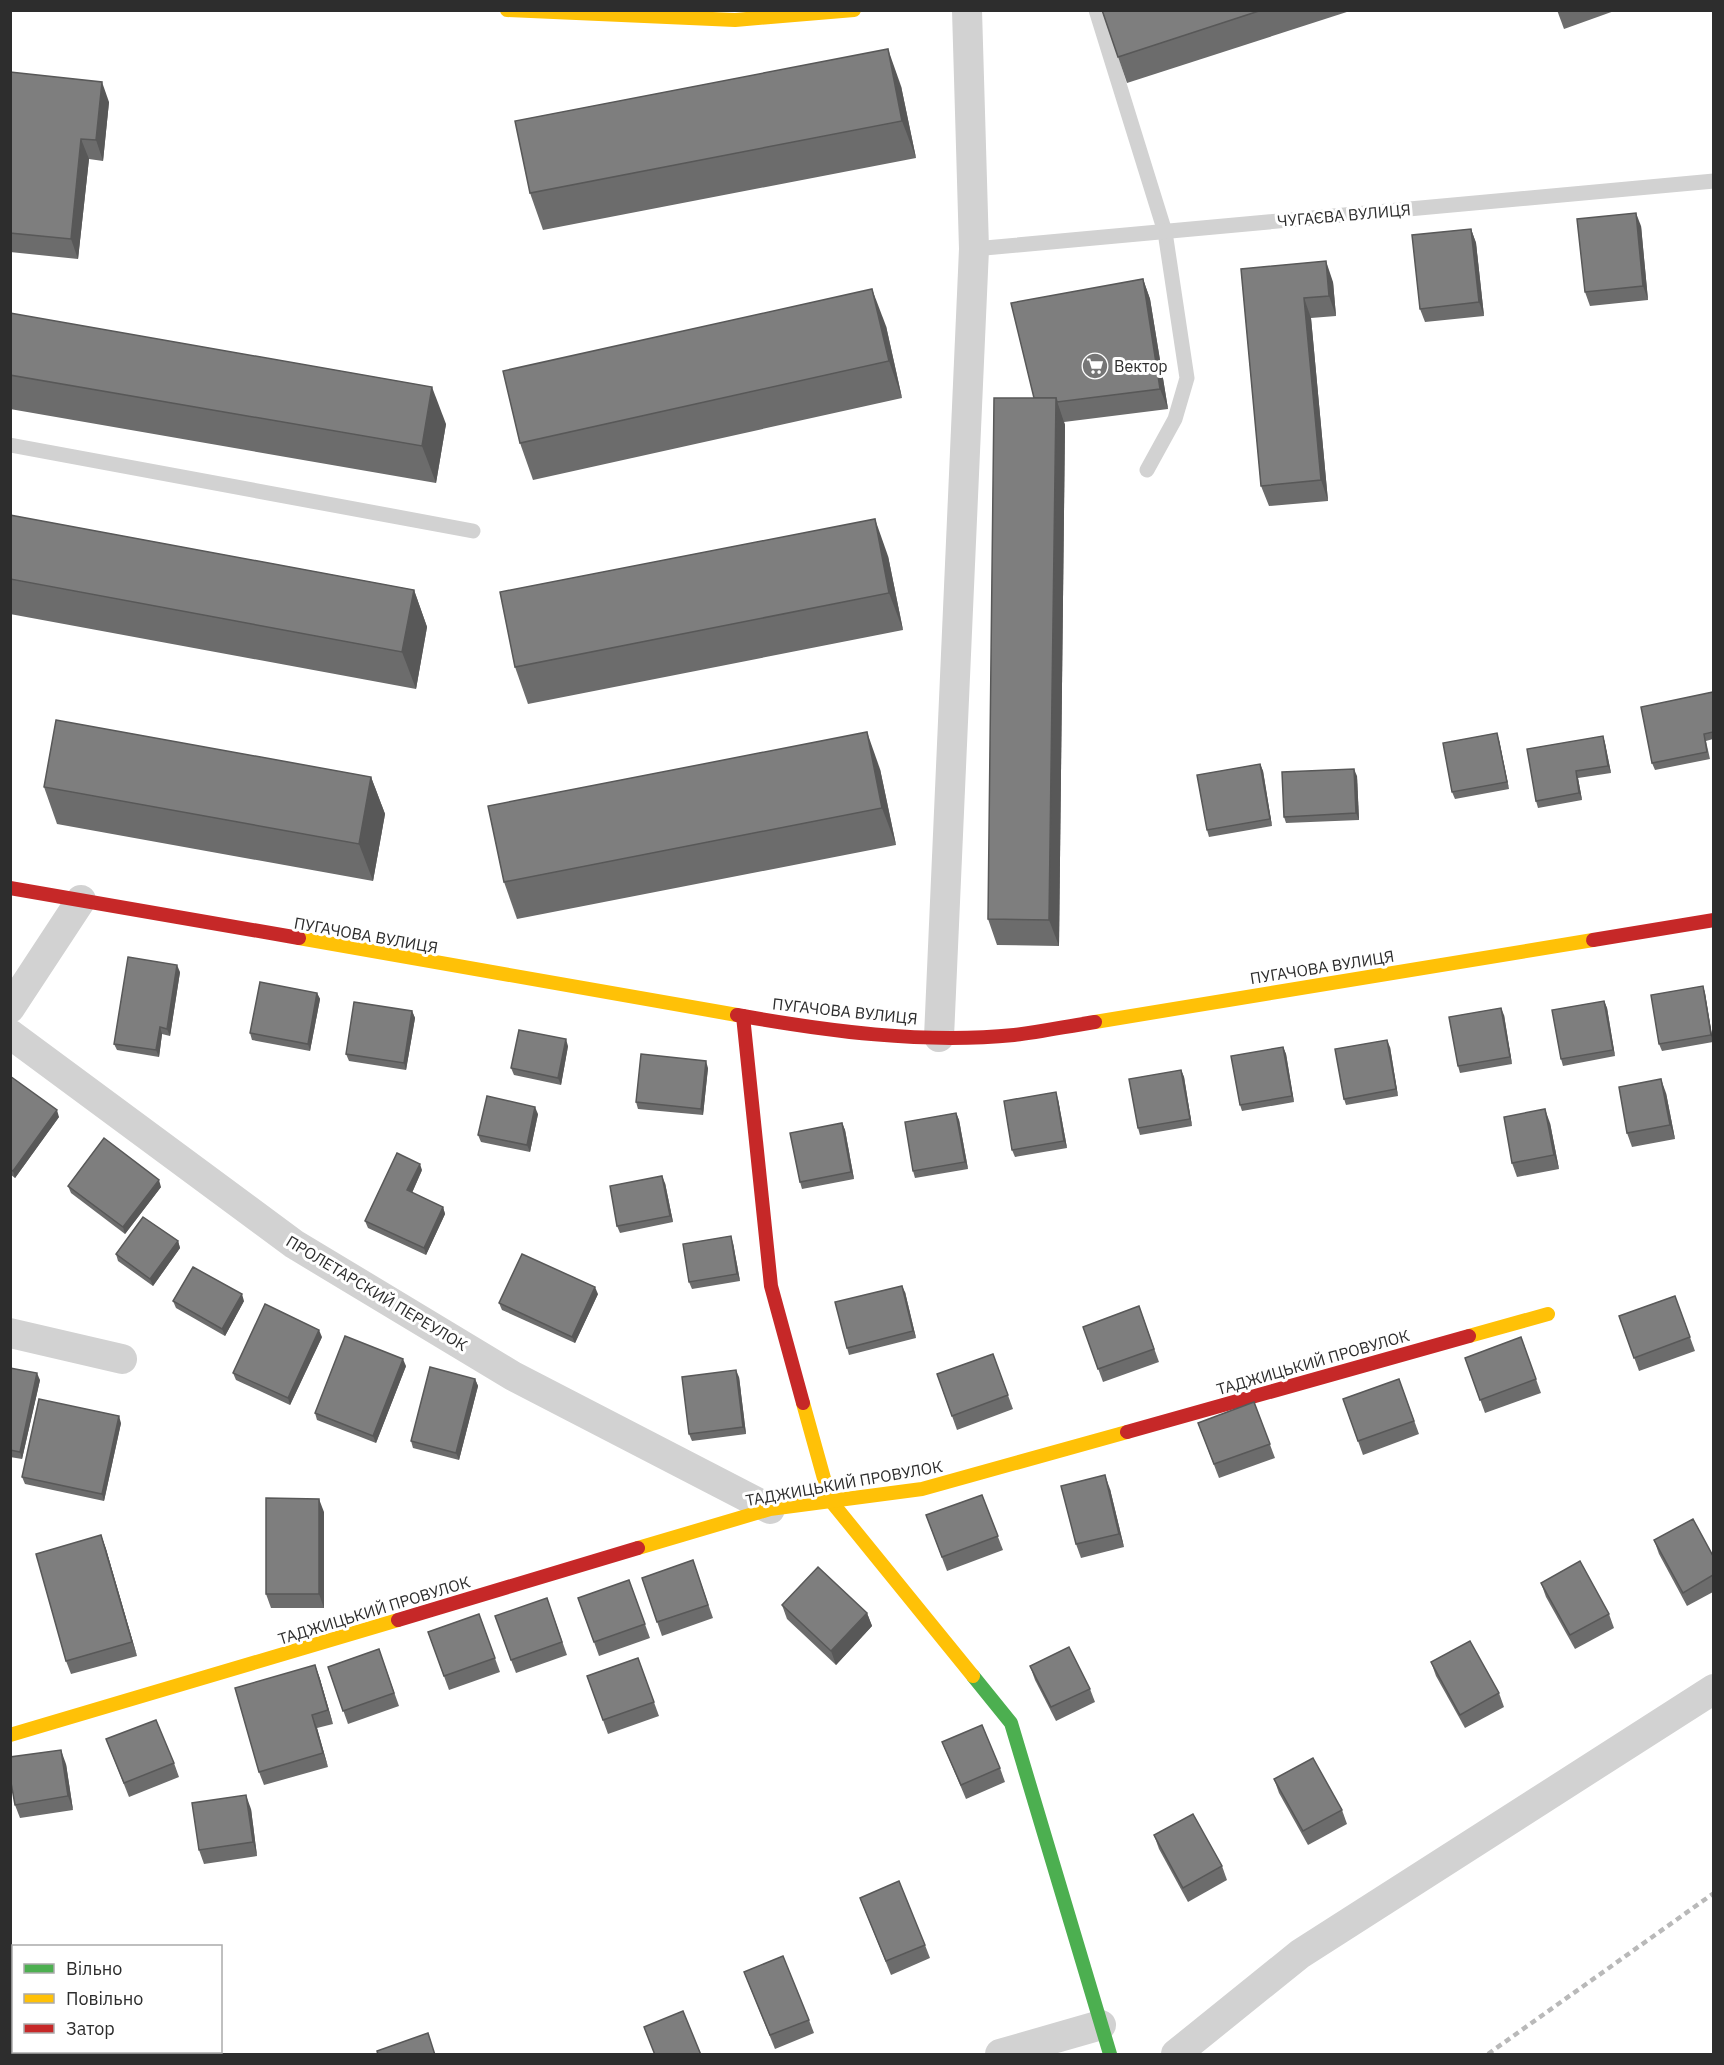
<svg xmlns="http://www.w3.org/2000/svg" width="1724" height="2065" font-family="'IBM Plex Sans',sans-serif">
	<rect width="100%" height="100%" fill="#fff"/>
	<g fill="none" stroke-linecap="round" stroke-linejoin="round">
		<g stroke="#d2d2d2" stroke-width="15">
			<polyline points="1096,10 1165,232 1187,378 1175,419 1147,470"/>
			<polyline points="974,249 1714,181"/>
			<polyline points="10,445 473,531"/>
		</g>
		<g stroke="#d2d2d2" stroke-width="30">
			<polyline points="10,1008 81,900"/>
			<polyline points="10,1034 294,1244 513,1376 770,1509"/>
			<polyline points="939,1037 974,249 967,10"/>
			<polyline points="10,1333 122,1359"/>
			<polyline points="1000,2054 1101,2025"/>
			<polyline points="1176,2054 1300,1954 1714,1689"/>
		</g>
		<polyline stroke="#4caf50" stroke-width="14" points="973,1676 1011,1723 1110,2054"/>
		<g stroke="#ffc107" stroke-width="14">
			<polyline points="507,10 735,20 854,10"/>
			<polyline points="299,938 737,1015"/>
			<polyline points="1095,1022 1593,940"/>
			<polyline points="1469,1336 1548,1314"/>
			<polyline points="803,1403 830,1500 973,1676"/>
			<polyline points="638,1548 770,1509 922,1489 1127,1432"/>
			<polyline points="10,1735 398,1620"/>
		</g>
		<g stroke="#c62828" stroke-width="14">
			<polyline points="10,888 299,938"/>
			<polyline points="1593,940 1714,920"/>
			<path d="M 737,1015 C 827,1031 922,1044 1014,1035 C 1041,1032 1068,1026 1095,1022"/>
			<polyline points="743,1016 771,1286 803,1403"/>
			<polyline points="1127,1432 1469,1336"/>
			<polyline points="398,1620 638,1548"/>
		</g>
		<polyline stroke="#b9b9b9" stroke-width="4.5" stroke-dasharray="6 4.5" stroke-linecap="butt" points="1488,2054 1714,1893"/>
	</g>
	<g fill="#6c6c6c">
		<polygon points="1102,10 1353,10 1127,83"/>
		<polygon points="1557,10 1617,10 1564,29"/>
		<polygon points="10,72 109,102 103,161 89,159 78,259 10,252"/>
		<polygon points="901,86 916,158 543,230 530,193"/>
		<polygon points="1641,226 1648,300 1590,306 1585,292"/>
		<polygon points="1471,229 1476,243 1484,316 1425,322 1420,309"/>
		<polygon points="1241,269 1333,282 1336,316 1311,318 1328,501 1269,506 1261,486"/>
		<polygon points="1143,279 1150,299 1168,409 1064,422 1065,425 1059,946 997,945 988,919 1034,398"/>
		<polygon points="10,313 446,424 436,483 10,409"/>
		<polygon points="886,326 902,398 533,480 520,443"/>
		<polygon points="10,515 414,590 427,627 416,689 10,614"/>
		<polygon points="888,556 903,630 528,704 515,667"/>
		<polygon points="1713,692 1713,739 1706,741 1710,759 1655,770 1652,763"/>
		<polygon points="1603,736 1605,743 1611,773 1578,778 1582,800 1538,808 1536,801"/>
		<polygon points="1499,740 1509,789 1455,799 1452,792"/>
		<polygon points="1260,764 1263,771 1272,826 1209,837 1207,830"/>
		<polygon points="880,769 896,845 517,919 504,882"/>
		<polygon points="1357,776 1359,820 1286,823 1284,817"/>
		<polygon points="371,777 385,814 373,881 57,824 44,787"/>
		<polygon points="180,972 170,1036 162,1034 159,1057 117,1050 114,1044"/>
		<polygon points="1703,986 1705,993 1713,1042 1662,1051 1659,1044"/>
		<polygon points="317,993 320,999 310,1051 252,1040 250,1033"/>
		<polygon points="1604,1001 1607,1008 1615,1056 1563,1066 1561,1059"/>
		<polygon points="412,1011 415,1018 406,1070 349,1061 346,1054"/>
		<polygon points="1504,1015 1512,1064 1460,1073 1458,1066"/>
		<polygon points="568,1046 561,1085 514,1075 511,1068"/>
		<polygon points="1283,1047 1286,1054 1294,1102 1242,1111 1240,1105"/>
		<polygon points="1390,1047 1398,1096 1346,1105 1344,1099"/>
		<polygon points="708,1068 703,1115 638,1109 636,1102"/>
		<polygon points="1181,1070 1184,1077 1192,1126 1140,1135 1138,1128"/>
		<polygon points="10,1076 59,1117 15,1178 10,1174"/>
		<polygon points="1666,1093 1675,1139 1632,1147 1627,1133"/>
		<polygon points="1058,1099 1067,1148 1015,1157 1012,1150"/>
		<polygon points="956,1113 959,1120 968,1169 915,1178 913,1171"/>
		<polygon points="538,1114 530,1152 481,1142 478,1135"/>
		<polygon points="842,1123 845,1130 854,1179 802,1189 800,1182"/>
		<polygon points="1550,1123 1559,1169 1517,1177 1512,1163"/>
		<polygon points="422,1170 412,1193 443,1207 445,1214 426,1255 368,1228 365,1221"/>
		<polygon points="665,1183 673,1222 620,1233 617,1226"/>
		<polygon points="68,1186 161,1187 125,1234 71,1193"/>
		<polygon points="178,1241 180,1248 153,1286 118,1261 116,1254"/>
		<polygon points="733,1243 740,1281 692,1289 689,1282"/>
		<polygon points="905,1292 916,1338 849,1355 847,1348"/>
		<polygon points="598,1294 575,1343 502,1310 499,1303"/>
		<polygon points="1675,1296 1695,1351 1639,1371 1619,1316"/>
		<polygon points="173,1301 244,1301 225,1336 176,1308"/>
		<polygon points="1139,1306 1159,1362 1103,1382 1083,1327"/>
		<polygon points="322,1337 290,1405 236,1380 233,1373"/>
		<polygon points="1521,1337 1541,1393 1485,1413 1465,1358"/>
		<polygon points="993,1354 1013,1409 957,1430 937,1374"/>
		<polygon points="406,1366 376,1443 317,1420 315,1413"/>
		<polygon points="10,1368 40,1380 22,1459 10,1457"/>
		<polygon points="739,1377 746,1434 692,1441 689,1434"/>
		<polygon points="475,1379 478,1386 459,1460 413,1448 411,1441"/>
		<polygon points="1399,1379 1419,1434 1363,1455 1343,1399"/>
		<polygon points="1254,1402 1275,1458 1219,1478 1198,1423"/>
		<polygon points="121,1423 104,1501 25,1484 22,1477"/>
		<polygon points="1110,1489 1124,1547 1081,1558 1076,1544"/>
		<polygon points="982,1495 1003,1550 947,1571 926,1515"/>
		<polygon points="324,1512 324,1608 271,1608 266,1594"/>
		<polygon points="101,1535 106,1549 137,1656 71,1674 66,1661"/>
		<polygon points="1654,1540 1713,1556 1713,1592 1687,1606 1659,1554"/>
		<polygon points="693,1560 713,1618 662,1636 642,1578"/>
		<polygon points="629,1580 650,1638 599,1656 594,1642"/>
		<polygon points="1541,1583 1609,1614 1614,1628 1575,1649 1546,1597"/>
		<polygon points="547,1598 567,1655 516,1673 511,1660"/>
		<polygon points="782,1605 867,1613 872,1626 836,1665 787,1619"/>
		<polygon points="479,1614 500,1672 449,1690 428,1632"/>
		<polygon points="379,1649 399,1706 348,1724 328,1667"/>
		<polygon points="638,1658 659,1716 608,1734 587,1676"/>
		<polygon points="1431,1662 1499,1693 1504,1707 1465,1728 1436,1676"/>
		<polygon points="315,1665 320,1679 333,1724 317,1728 328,1767 264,1785 259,1772"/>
		<polygon points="1030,1666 1090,1689 1095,1702 1056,1721 1035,1680"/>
		<polygon points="106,1739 174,1763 179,1777 129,1797"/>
		<polygon points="942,1742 1000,1768 1005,1782 966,1799"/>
		<polygon points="66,1764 73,1810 20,1818 15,1805"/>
		<polygon points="1274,1779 1342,1810 1347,1824 1308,1845 1279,1793"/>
		<polygon points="251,1809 257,1856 204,1864 199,1850"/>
		<polygon points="1154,1835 1222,1866 1227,1880 1188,1902 1159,1849"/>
		<polygon points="860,1898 925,1945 930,1958 891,1975"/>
		<polygon points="744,1972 809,2020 814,2033 775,2049"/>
	</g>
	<g fill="#585858">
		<polygon points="888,49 901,86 916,158 902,121"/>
		<polygon points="102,82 109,102 103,161 96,140"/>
		<polygon points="81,139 89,159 78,259 71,239"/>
		<polygon points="1636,213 1641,226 1648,300 1643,286"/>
		<polygon points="1471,229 1476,243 1484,316 1479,302"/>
		<polygon points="1326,261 1333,282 1336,316 1329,296"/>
		<polygon points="1143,279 1150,299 1168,409 1160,389"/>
		<polygon points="872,289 886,326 902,398 889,361"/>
		<polygon points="1304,298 1311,318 1328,501 1321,480"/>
		<polygon points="432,387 446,424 436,483 422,446"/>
		<polygon points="1056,398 1065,425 1059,946 1049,920"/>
		<polygon points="875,519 888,556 903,630 889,593"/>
		<polygon points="414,590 427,627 416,689 402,652"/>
		<polygon points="867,732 880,769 896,845 882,808"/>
		<polygon points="1497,733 1499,740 1509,789 1507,782"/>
		<polygon points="1603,736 1605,743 1611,773 1608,766"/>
		<polygon points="1260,764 1263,771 1272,826 1270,819"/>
		<polygon points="1354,769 1357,776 1359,820 1356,813"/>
		<polygon points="1576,771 1578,778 1582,800 1579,793"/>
		<polygon points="371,777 385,814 373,881 359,844"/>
		<polygon points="177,965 180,972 170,1036 167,1029"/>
		<polygon points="1703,986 1705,993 1713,1041 1711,1035"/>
		<polygon points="317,993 320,999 310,1051 308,1044"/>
		<polygon points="1604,1001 1607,1008 1615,1056 1613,1050"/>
		<polygon points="1501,1008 1504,1015 1512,1064 1510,1057"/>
		<polygon points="412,1011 415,1018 406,1070 404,1063"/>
		<polygon points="160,1027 162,1034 159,1057 156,1050"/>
		<polygon points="566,1039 568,1046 561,1085 558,1078"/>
		<polygon points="1387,1040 1390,1047 1398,1096 1396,1089"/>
		<polygon points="1283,1047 1286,1054 1294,1102 1292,1096"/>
		<polygon points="706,1061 708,1068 703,1115 701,1109"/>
		<polygon points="1181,1070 1184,1077 1192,1126 1190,1119"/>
		<polygon points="1661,1079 1666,1093 1675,1139 1670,1125"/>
		<polygon points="1056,1092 1058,1099 1067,1148 1064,1141"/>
		<polygon points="535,1107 538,1114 530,1152 527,1145"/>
		<polygon points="1545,1109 1550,1123 1559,1169 1554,1155"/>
		<polygon points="57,1110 59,1117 15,1178 13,1171"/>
		<polygon points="956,1113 959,1120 968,1169 965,1162"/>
		<polygon points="842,1123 845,1130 854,1179 851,1172"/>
		<polygon points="420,1164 422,1170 410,1197 407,1190"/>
		<polygon points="662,1176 665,1183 673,1222 670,1216"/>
		<polygon points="159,1180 161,1187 125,1234 123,1227"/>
		<polygon points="443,1207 445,1214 426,1255 424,1248"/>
		<polygon points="731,1236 733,1243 740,1281 737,1274"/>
		<polygon points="178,1241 180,1248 153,1286 150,1279"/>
		<polygon points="902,1286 905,1292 916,1338 913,1331"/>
		<polygon points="595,1287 598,1294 575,1343 572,1337"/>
		<polygon points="242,1294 244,1301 225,1336 222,1329"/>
		<polygon points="319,1330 322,1337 290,1405 288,1398"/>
		<polygon points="403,1359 406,1366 376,1443 373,1436"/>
		<polygon points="736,1370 739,1377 746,1434 743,1427"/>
		<polygon points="37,1373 40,1380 22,1459 20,1452"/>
		<polygon points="475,1379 478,1386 459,1460 456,1453"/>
		<polygon points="119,1416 121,1423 104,1501 102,1494"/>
		<polygon points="1105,1475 1110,1489 1124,1547 1119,1534"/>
		<polygon points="319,1499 324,1512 324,1608 319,1594"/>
		<polygon points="101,1535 106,1549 137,1656 132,1642"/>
		<polygon points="867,1613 872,1626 836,1665 831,1651"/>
		<polygon points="315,1665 320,1679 333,1724 328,1710"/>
		<polygon points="312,1715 317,1728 328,1767 323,1753"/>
		<polygon points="61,1750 66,1764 73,1810 68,1796"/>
		<polygon points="246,1795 251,1809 257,1856 253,1842"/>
	</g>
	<g fill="#7e7e7e" stroke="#585858" stroke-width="1.5">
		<polygon points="1102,10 1262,10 1118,57"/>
		<polygon points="888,49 902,121 530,193 515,121"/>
		<polygon points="10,72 102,82 96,140 81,139 71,239 10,233"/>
		<polygon points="1636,213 1643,286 1585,292 1577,219"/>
		<polygon points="1471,229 1479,302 1420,309 1412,235"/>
		<polygon points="1326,261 1329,296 1304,298 1321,480 1261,486 1241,269"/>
		<polygon points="1143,279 1160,389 1057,402 1056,398 1034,398 1011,303"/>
		<polygon points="872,289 889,361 520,443 503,371"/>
		<polygon points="10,313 432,387 422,446 10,375"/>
		<polygon points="994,398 1056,398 1049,920 988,919"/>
		<polygon points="10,515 414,590 402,652 10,579"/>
		<polygon points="875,519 889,593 515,667 500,592"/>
		<polygon points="1713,692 1713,732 1704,734 1707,752 1652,763 1641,707"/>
		<polygon points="56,720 371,777 359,844 44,787"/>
		<polygon points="867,732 882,808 504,882 488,806"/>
		<polygon points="1497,733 1507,782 1452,792 1443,743"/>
		<polygon points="1603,736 1608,766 1576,771 1579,793 1536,801 1527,749"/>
		<polygon points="1260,764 1270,819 1207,830 1197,775"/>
		<polygon points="1354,769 1356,813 1284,817 1282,772"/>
		<polygon points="128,957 177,965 167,1029 160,1027 156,1050 114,1044"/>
		<polygon points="260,982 317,993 308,1044 250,1033"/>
		<polygon points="1703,986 1711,1035 1659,1044 1651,995"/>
		<polygon points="1604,1001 1613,1050 1561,1059 1552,1010"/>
		<polygon points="354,1002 412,1011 404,1063 346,1054"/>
		<polygon points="1501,1008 1510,1057 1458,1066 1449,1017"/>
		<polygon points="519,1030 566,1039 558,1078 511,1068"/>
		<polygon points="1387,1040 1396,1089 1344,1099 1335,1049"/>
		<polygon points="1283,1047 1292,1096 1240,1105 1231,1056"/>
		<polygon points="641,1054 706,1061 701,1109 636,1102"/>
		<polygon points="1181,1070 1190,1119 1138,1128 1129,1079"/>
		<polygon points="10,1076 57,1110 13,1171 10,1169"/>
		<polygon points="1661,1079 1670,1125 1627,1133 1619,1087"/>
		<polygon points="1056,1092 1064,1141 1012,1150 1004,1101"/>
		<polygon points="487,1096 535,1107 527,1145 478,1135"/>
		<polygon points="1545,1109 1554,1155 1512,1163 1504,1117"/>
		<polygon points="956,1113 965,1162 913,1171 905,1122"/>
		<polygon points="842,1123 851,1172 800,1182 790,1133"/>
		<polygon points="104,1138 159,1180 123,1227 68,1186"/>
		<polygon points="397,1153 420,1164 407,1190 443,1207 424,1248 365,1221"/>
		<polygon points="662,1176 670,1216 617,1226 610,1186"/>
		<polygon points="143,1217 178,1241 150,1279 116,1254"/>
		<polygon points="731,1236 737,1274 689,1282 683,1244"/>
		<polygon points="522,1254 595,1287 572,1337 499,1303"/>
		<polygon points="193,1267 242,1294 222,1329 173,1301"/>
		<polygon points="902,1286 913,1331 847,1348 835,1302"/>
		<polygon points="1675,1296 1690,1337 1634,1358 1619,1316"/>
		<polygon points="265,1304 319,1330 288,1398 233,1373"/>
		<polygon points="1139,1306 1154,1349 1098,1369 1083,1327"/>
		<polygon points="345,1336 403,1359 373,1436 315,1413"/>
		<polygon points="1521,1337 1536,1379 1480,1400 1465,1358"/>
		<polygon points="993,1354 1008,1395 952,1416 937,1374"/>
		<polygon points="430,1367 475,1379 456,1453 411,1441"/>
		<polygon points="10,1368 37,1373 20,1452 10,1450"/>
		<polygon points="736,1370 743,1427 689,1434 682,1377"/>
		<polygon points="1399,1379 1414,1421 1358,1441 1343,1399"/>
		<polygon points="39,1399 119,1416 102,1494 22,1477"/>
		<polygon points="1254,1402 1270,1444 1214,1464 1198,1423"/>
		<polygon points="1105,1475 1119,1534 1076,1544 1061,1486"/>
		<polygon points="982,1495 998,1536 942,1557 926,1515"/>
		<polygon points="266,1498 319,1499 319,1594 266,1594"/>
		<polygon points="1693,1519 1713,1556 1713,1575 1683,1593 1654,1540"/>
		<polygon points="101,1535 132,1642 66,1661 36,1554"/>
		<polygon points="693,1560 708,1605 657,1622 642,1578"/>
		<polygon points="1580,1561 1609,1614 1570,1635 1541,1583"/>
		<polygon points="818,1567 867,1613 831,1651 782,1605"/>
		<polygon points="629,1580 645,1624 594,1642 578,1598"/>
		<polygon points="547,1598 562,1642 511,1660 495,1616"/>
		<polygon points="479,1614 495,1658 444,1676 428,1632"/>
		<polygon points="1470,1641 1499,1693 1460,1715 1431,1662"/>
		<polygon points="1069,1647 1090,1689 1051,1707 1030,1666"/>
		<polygon points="379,1649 394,1693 343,1711 328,1667"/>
		<polygon points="638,1658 654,1702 603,1720 587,1676"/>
		<polygon points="315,1665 328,1710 312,1715 323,1753 259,1772 235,1688"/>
		<polygon points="156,1720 174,1763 124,1783 106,1739"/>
		<polygon points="982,1725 1000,1768 961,1785 942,1742"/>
		<polygon points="61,1750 68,1796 15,1805 10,1777 10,1757"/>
		<polygon points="1313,1758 1342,1810 1303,1831 1274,1779"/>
		<polygon points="246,1795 253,1842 199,1850 192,1803"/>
		<polygon points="1193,1814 1222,1866 1183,1888 1154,1835"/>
		<polygon points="899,1881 925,1945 886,1961 860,1898"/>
		<polygon points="783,1956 809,2020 770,2035 744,1972"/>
		<polygon points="683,2011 701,2055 655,2055 644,2027"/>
		<polygon points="428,2033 435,2055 378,2055 377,2051"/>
	</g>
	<defs>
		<g id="supermarket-disc" transform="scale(1.35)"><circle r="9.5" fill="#767676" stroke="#fff"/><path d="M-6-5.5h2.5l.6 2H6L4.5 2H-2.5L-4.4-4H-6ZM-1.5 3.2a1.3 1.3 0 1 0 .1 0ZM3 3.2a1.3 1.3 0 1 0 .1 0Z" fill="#fff"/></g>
	</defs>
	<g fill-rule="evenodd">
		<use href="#supermarket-disc" x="1095" y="366"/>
	</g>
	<g text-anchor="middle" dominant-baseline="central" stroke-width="6" stroke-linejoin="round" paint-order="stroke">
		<g font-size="16" fill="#2d2d2d" stroke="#fff">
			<text transform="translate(1344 215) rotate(-5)">ЧУГАЄВА ВУЛИЦЯ</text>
			<text transform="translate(366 935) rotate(10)">ПУГАЧОВА ВУЛИЦЯ</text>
			<text transform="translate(1322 967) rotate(-9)">ПУГАЧОВА ВУЛИЦЯ</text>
			<text transform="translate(845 1011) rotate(6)">ПУГАЧОВА ВУЛИЦЯ</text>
			<text transform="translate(377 1293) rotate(31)">ПРОЛЕТАРСКИЙ ПЕРЕУЛОК</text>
			<text transform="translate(1313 1362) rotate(-16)">ТАДЖИЦЬКИЙ ПРОВУЛОК</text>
			<text transform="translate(844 1483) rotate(-10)">ТАДЖИЦЬКИЙ ПРОВУЛОК</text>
			<text transform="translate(374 1610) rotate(-17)">ТАДЖИЦЬКИЙ ПРОВУЛОК</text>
		</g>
		<g font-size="16" fill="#2d2d2d" stroke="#fff" text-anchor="start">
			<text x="1114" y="366">Вектор</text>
		</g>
	</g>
	<rect width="1724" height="2065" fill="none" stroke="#2d2d2d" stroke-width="24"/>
	<rect x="12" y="1945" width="210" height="108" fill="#ffffff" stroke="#ababab" stroke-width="1.5"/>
	<rect x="24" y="1964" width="30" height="9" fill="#4caf50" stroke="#ababab" stroke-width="1.5"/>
	<text x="66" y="1975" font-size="18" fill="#2d2d2d">Вільно</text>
	<rect x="24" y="1994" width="30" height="9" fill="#ffc107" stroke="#ababab" stroke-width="1.5"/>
	<text x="66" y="2005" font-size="18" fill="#2d2d2d">Повільно</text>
	<rect x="24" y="2024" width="30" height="9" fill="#c62828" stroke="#ababab" stroke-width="1.5"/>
	<text x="66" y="2035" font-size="18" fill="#2d2d2d">Затор</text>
</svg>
